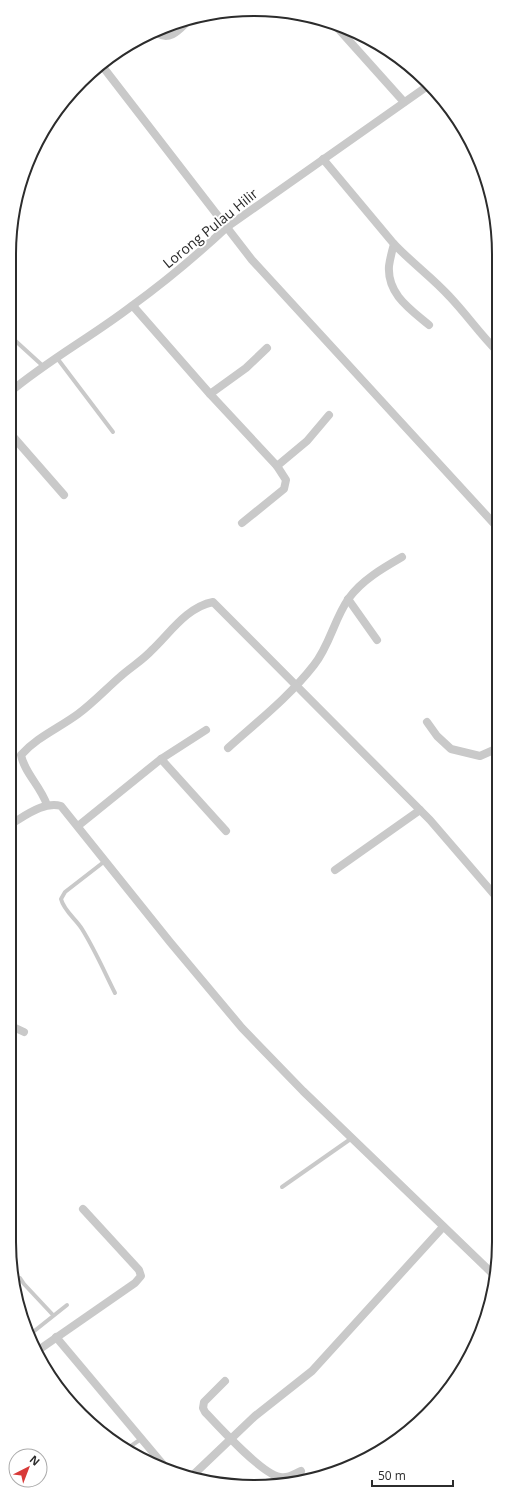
<svg xmlns="http://www.w3.org/2000/svg" width="508" height="1496" font-family="'Open Sans',sans-serif">
	<rect width="100%" height="100%" fill="#fff"/>
	<g fill="none" stroke-linecap="round" stroke-linejoin="round">
		<g stroke="#c9c9c9" stroke-width="4">
			<polyline points="9,335 43,366"/>
			<polyline points="57,358 113,432"/>
			<path d="M 105,861 L 65,892 L 61,899 C 64,911 76,919 82,929 C 95,950 104,971 115,993"/>
			<polyline points="282,1187 352,1138"/>
			<polyline points="20,1278 24,1284 53,1315"/>
			<polyline points="28,1336 67,1305"/>
			<polyline points="128,1448 141,1439"/>
		</g>
		<g stroke="#c9c9c9" stroke-width="8">
			<polyline points="335,25 404,102"/>
			<path d="M 157,33 C 169,41 178,31 186,23"/>
			<polyline points="103,67 252,260 498,528"/>
			<path d="M 323,159 L 394,244 C 392,251 390,259 389,266 C 387,294 410,309 429,325"/>
			<path d="M 394,244 C 412,263 433,278 450,297 C 467,315 480,334 497,351"/>
			<polyline points="133,306 210,394 277,466 307,441 329,415"/>
			<path d="M 9,393 C 48,360 93,336 133,305 C 166,281 197,255 227,227 L 429,85"/>
			<polyline points="210,394 246,368 267,348"/>
			<polyline points="9,432 64,495"/>
			<polyline points="242,523 284,489 286,480 277,466"/>
			<polyline points="348,599 377,640"/>
			<polyline points="427,722 437,736 451,749 480,756 498,748"/>
			<path d="M 228,748 C 257,722 290,696 314,665 C 330,645 334,619 349,598 C 362,580 383,568 402,557"/>
			<polyline points="161,759 226,831"/>
			<path d="M 47,805 C 40,785 25,774 21,755 C 37,737 59,728 78,714 C 93,703 107,688 121,676 C 131,667 143,660 152,650 C 170,633 187,607 213,602 L 430,820 L 498,899"/>
			<path d="M 9,825 C 24,817 43,801 61,806 L 170,942 L 242,1028 L 303,1091 L 495,1276"/>
			<polyline points="78,826 161,759 206,730"/>
			<polyline points="335,870 420,810"/>
			<polyline points="9,1025 24,1032"/>
			<polyline points="56,1337 166,1468"/>
			<polyline points="37,1351 135,1283 141,1276 139,1270 83,1209"/>
			<path d="M 225,1381 L 204,1402 L 203,1408 L 205,1412 C 219,1427 262,1474 280,1477 C 288,1479 294,1474 301,1471"/>
			<polyline points="192,1476 255,1416 312,1371 443,1227"/>
		</g>
	</g>
	<g text-anchor="middle" dominant-baseline="central" stroke-width="4" stroke-linejoin="round" paint-order="stroke">
		<g font-size="14" fill="#2c2c2c" stroke="#fff">
			<text transform="translate(210 228) rotate(-39)">Lorong Pulau Hilir</text>
		</g>
	</g>
	<path d="M0 0H508V1496H0ZM254 16H254A238 238 0 0 1 492 254V1242A238 238 0 0 1 254 1480H254A238 238 0 0 1 16 1242V254A238 238 0 0 1 254 16Z" fill="#fff" fill-rule="evenodd"/>
	<path fill="none" stroke="#2c2c2c" stroke-width="2" d="M254 16H254A238 238 0 0 1 492 254V1242A238 238 0 0 1 254 1480H254A238 238 0 0 1 16 1242V254A238 238 0 0 1 254 16Z"/>
	<g transform="translate(28 1468) rotate(42)"><circle r="19" fill="#ffffff" stroke="#ababab"/>
	<path d="M0-3L7 15L0 10L-7 15Z" fill="#d83a38"/>
	<text y="-6" font-size="11" font-weight="bold" text-anchor="middle" fill="#2c2c2c">N</text>
	</g>
	<path d="M372 1480v6h81v-6" fill="none" stroke="#2c2c2c" stroke-width="2"/>
	<text x="378" y="1480" font-size="12" fill="#2c2c2c" stroke="#ffffff" stroke-width="3" paint-order="stroke">50 m</text>
</svg>
